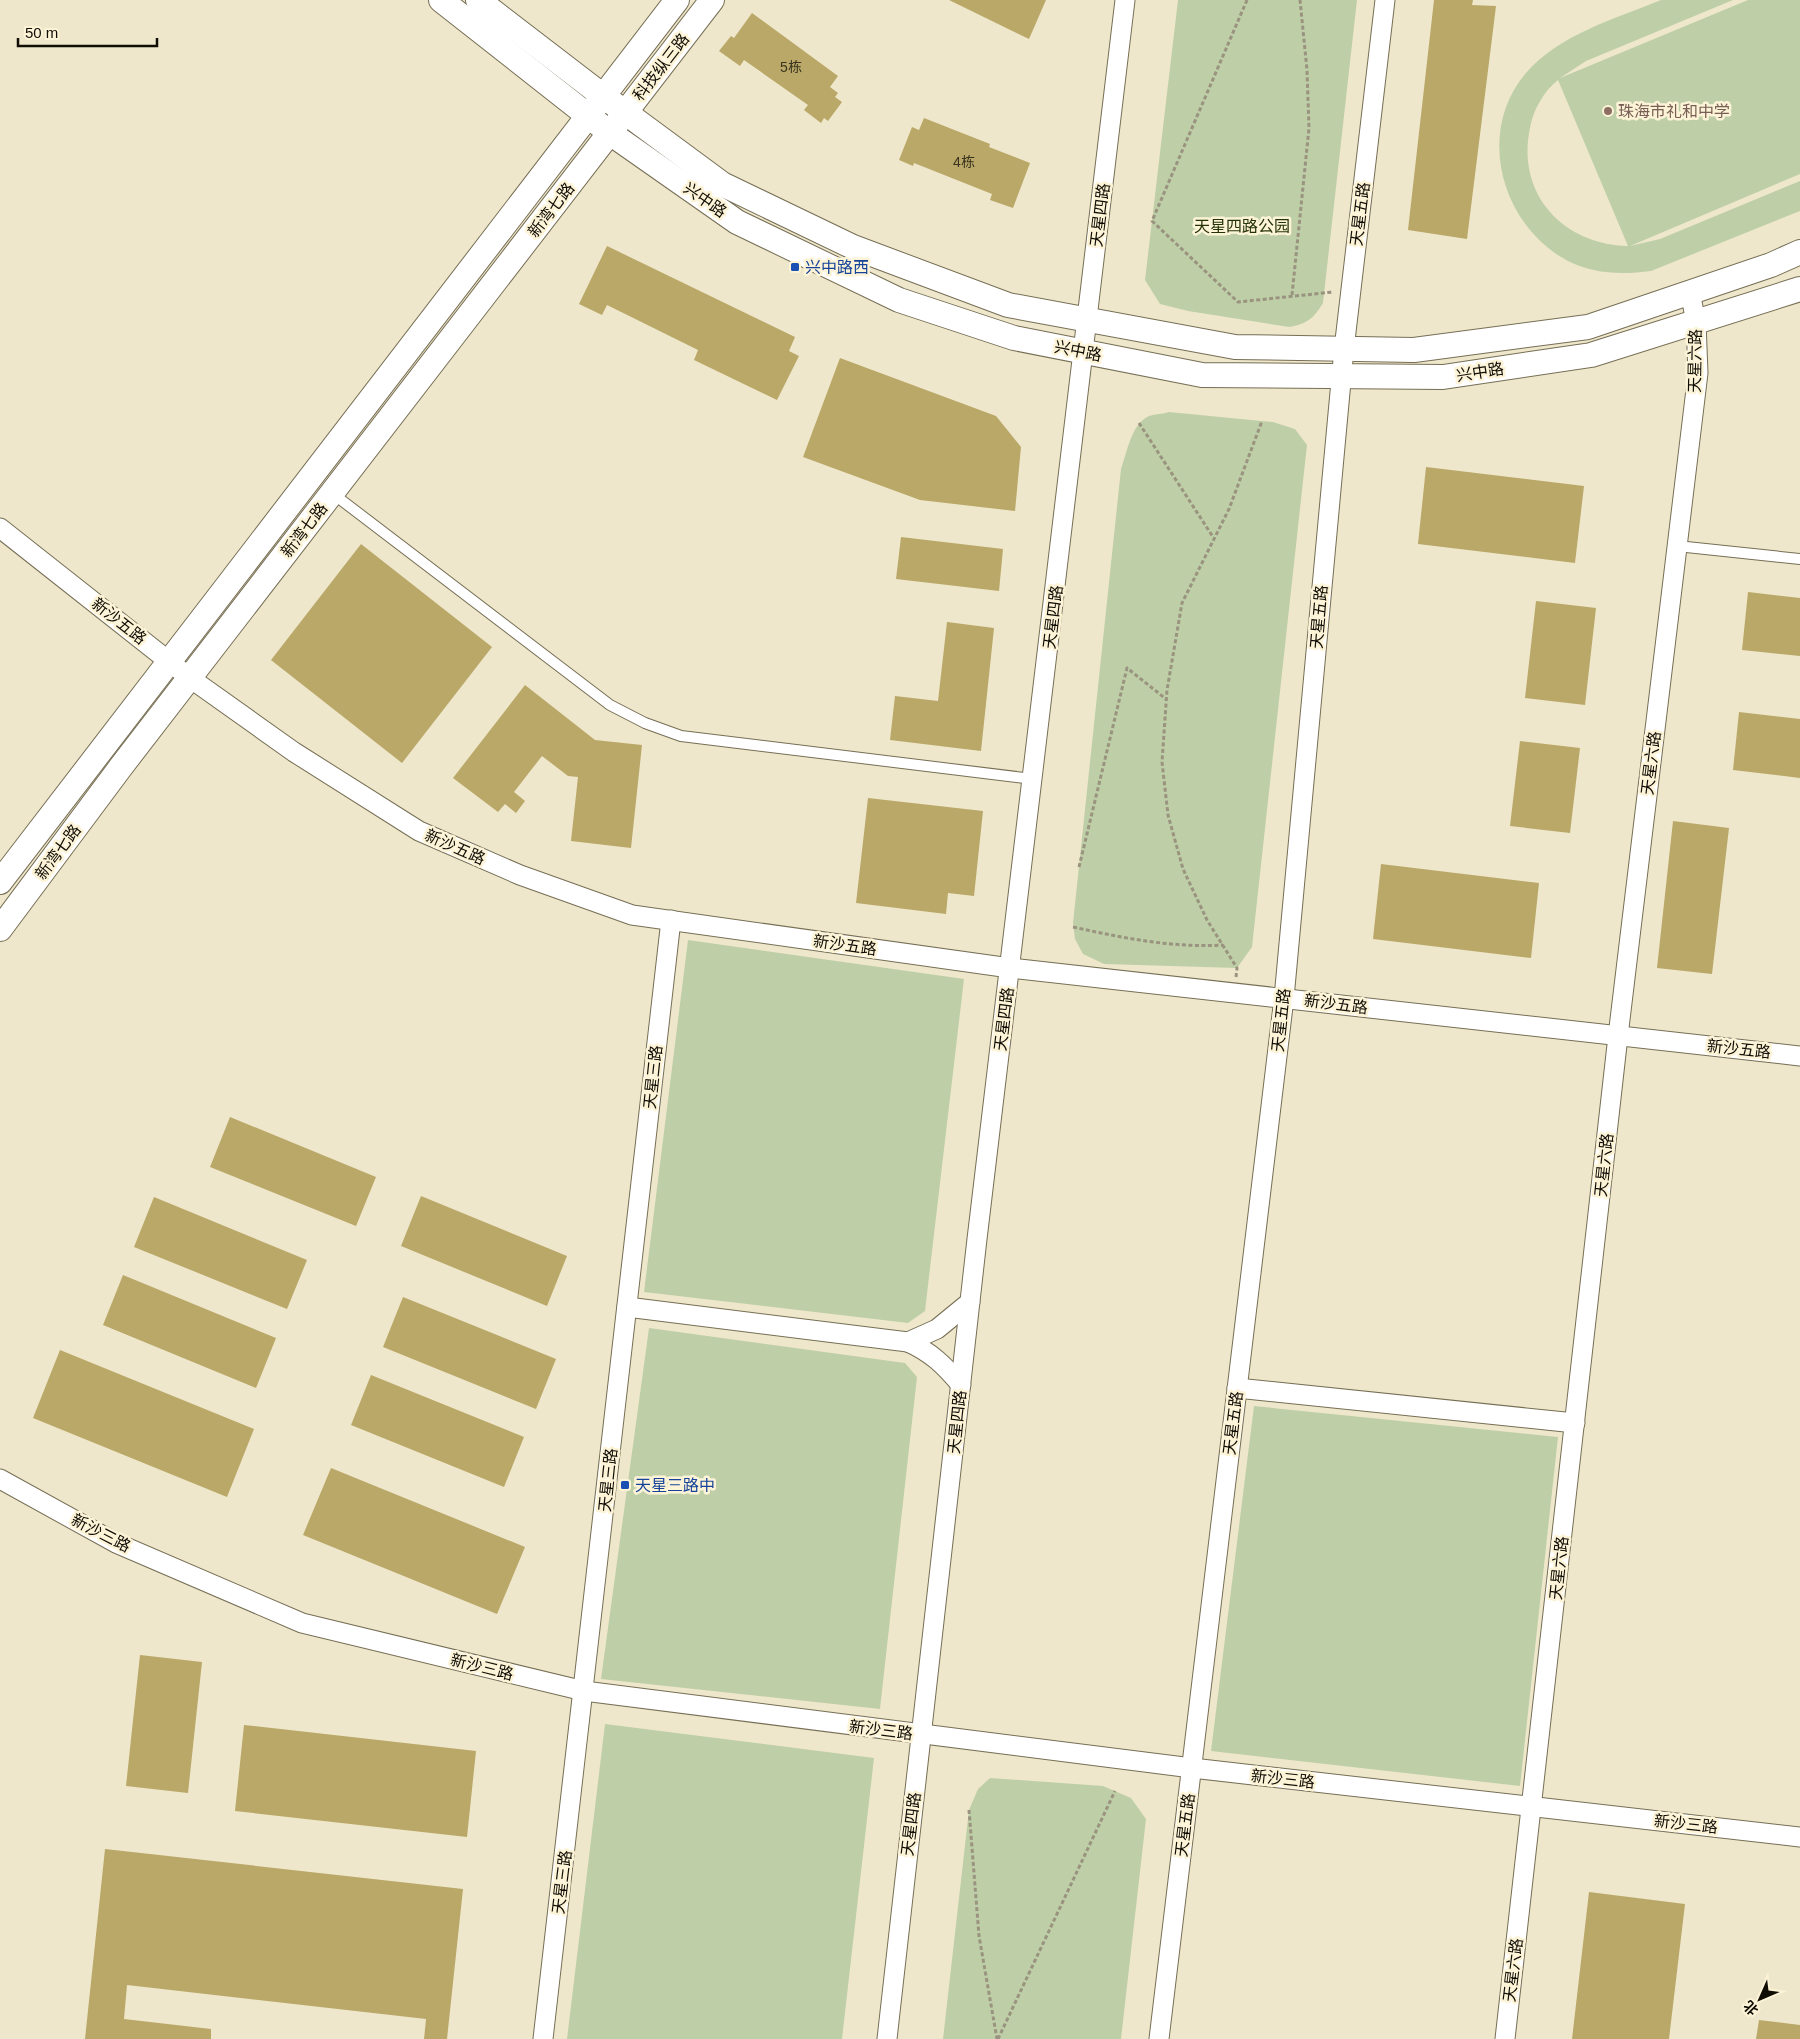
<svg xmlns="http://www.w3.org/2000/svg" width="1800" height="2039" font-family="Arial,'Noto Sans SC',sans-serif">
	<rect width="100%" height="100%" fill="#efe7cb"/>
	<g fill="#becfa7" fill-rule="evenodd">
		<path d="M 1178,0 L 1357,0 L 1323,303 C 1314,318 1307,324 1289,327 L 1188,311 L 1160,304 L 1145,280 Z"/>
		<path d="M 1661,0 L 1733,0 L 1586,61 L 1560,78 L 1748,0 L 1800,0 L 1800,174 L 1630,246 L 1660,239 L 1800,181 L 1800,211 L 1651,271 C 1621,275 1592,274 1566,260 C 1501,224 1476,133 1525,74 C 1559,34 1615,19 1661,0 ZM 1558,80 L 1628,246 L 1627,246 C 1563,244 1516,194 1530,128 C 1533,110 1544,91 1558,80 Z"/>
		<path d="M 1169,412 L 1273,422 L 1295,429 L 1307,445 L 1252,947 L 1237,968 L 1104,964 L 1083,954 L 1075,939 L 1073,923 L 1121,469 C 1127,453 1131,424 1149,416 C 1155,414 1163,414 1169,412 Z"/>
		<polygon points="688,940 964,979 925,1311 908,1323 644,1292"/>
		<polygon points="649,1328 905,1363 917,1377 880,1709 601,1679"/>
		<polygon points="1254,1406 1558,1437 1520,1786 1211,1751"/>
		<polygon points="605,1724 874,1758 842,2039 567,2039"/>
		<polygon points="990,1778 1103,1786 1131,1798 1146,1819 1121,2039 943,2039 969,1810 978,1789"/>
	</g>
	<g fill="#baa868">
		<polygon points="949,0 1046,0 1029,39"/>
		<polygon points="1434,0 1473,0 1472,5 1496,6 1467,239 1408,230"/>
		<polygon points="752,13 838,76 830,87 838,93 835,97 842,102 828,121 824,118 821,123 804,110 808,105 744,60 740,66 719,51 731,36 734,38"/>
		<polygon points="924,118 990,144 989,147 1030,163 1013,208 990,200 992,194 914,163 913,166 899,160 912,127 919,130"/>
		<polygon points="607,246 795,337 789,351 799,356 777,400 694,360 698,350 607,305 602,315 579,304"/>
		<polygon points="840,358 996,416 1021,447 1015,511 920,500 803,457"/>
		<polygon points="1426,467 1584,486 1575,563 1418,544"/>
		<polygon points="901,537 1003,549 999,591 896,579"/>
		<polygon points="361,544 492,647 402,763 271,660"/>
		<polygon points="1748,592 1800,598 1800,656 1742,650"/>
		<polygon points="1536,601 1596,608 1585,705 1525,698"/>
		<polygon points="947,622 994,628 981,751 890,740 895,696 938,701"/>
		<polygon points="525,685 595,740 642,745 631,848 571,841 578,777 568,776 542,756 514,792 525,801 516,813 505,804 498,812 453,778"/>
		<polygon points="1739,712 1800,719 1800,778 1733,770"/>
		<polygon points="1520,741 1580,748 1570,833 1510,826"/>
		<polygon points="868,798 983,811 974,896 948,893 946,914 856,903"/>
		<polygon points="1673,821 1729,828 1712,974 1657,968"/>
		<polygon points="1381,864 1539,883 1531,958 1373,939"/>
		<polygon points="230,1117 376,1177 356,1226 210,1167"/>
		<polygon points="421,1196 567,1256 547,1306 401,1246"/>
		<polygon points="154,1197 307,1260 287,1309 134,1247"/>
		<polygon points="123,1275 276,1338 256,1388 103,1325"/>
		<polygon points="403,1297 556,1359 536,1409 383,1347"/>
		<polygon points="60,1350 254,1429 227,1497 33,1418"/>
		<polygon points="371,1375 524,1437 504,1487 351,1425"/>
		<polygon points="331,1468 525,1547 497,1614 303,1535"/>
		<polygon points="140,1655 202,1662 188,1793 126,1786"/>
		<polygon points="244,1725 476,1751 467,1837 235,1811"/>
		<polygon points="105,1849 463,1889 447,2039 424,2039 426,2019 127,1985 124,2019 211,2029 211,2039 85,2039"/>
		<polygon points="1589,1892 1685,1904 1669,2039 1572,2039"/>
		<polygon points="1759,2020 1800,2025 1800,2039 1756,2039"/>
	</g>
	<g fill="none" stroke-linecap="round" stroke-linejoin="round">
		<g stroke="#766e55" stroke-width="12">
			<g id="service">
				<polyline points="332,493 610,705 645,723 681,736 1033,779"/>
				<polyline points="1677,546 1800,559"/>
			</g>
		</g>
		<g stroke="#766e55" stroke-width="21">
			<g id="minor">
				<polyline points="0,528 190,678 294,752 419,831 520,875 632,915 1010,968 1800,1056"/>
				<polyline points="627,1307 908,1342"/>
				<path d="M 961,1385 C 945,1366 931,1352 908,1342 L 937,1329 L 970,1302"/>
				<polyline points="1237,1388 1575,1423"/>
				<polyline points="0,1479 116,1543 302,1623 584,1691 1192,1768 1800,1837"/>
				<polyline points="543,2039 671,920"/>
				<polyline points="887,2039 977,1239 1125,0"/>
				<polyline points="1159,2039 1284,998 1344,349 1385,0"/>
				<polyline points="1505,2039 1618,1036 1698,373 1696,322 1690,292"/>
			</g>
		</g>
		<g stroke="#766e55" stroke-width="26">
			<g id="tertiary">
				<polyline points="441,0 610,133 737,222 899,300 1014,338 1202,375 1443,377 1591,355 1800,289"/>
				<polyline points="478,0 603,96 722,184 853,247 1008,305 1235,347 1414,350 1588,327 1771,265 1800,252"/>
				<polyline points="0,882 677,0"/>
				<polyline points="0,929 120,768 712,0"/>
			</g>
		</g>
		<g stroke="#99937f" stroke-width="3" stroke-dasharray="4 2.5" stroke-linecap="butt">
			<polyline points="1247,0 1152,221 1238,302 1333,292"/>
			<polyline points="1292,295 1309,128 1307,70 1300,0"/>
			<polyline points="1139,423 1213,537"/>
			<polyline points="1079,867 1127,668 1166,699"/>
			<path d="M 1073,927 C 1124,938 1171,948 1223,945"/>
			<polyline points="1236,977 1237,968 1207,920 1183,869 1168,815 1162,762 1167,690 1182,603 1229,509 1262,421"/>
			<polyline points="969,1810 979,1936 997,2039"/>
			<polyline points="998,2039 1115,1791"/>
		</g>
		<use href="#service" stroke="#fff" stroke-width="10"/>
		<use href="#minor" stroke="#fff" stroke-width="19"/>
		<use href="#tertiary" stroke="#fff" stroke-width="24"/>
	</g>
	<circle fill="#8d6e63" stroke="#fdf4d8" stroke-width="2" cx="1608" cy="111" r="5"/>
	<g fill="#1a4fb4" stroke="#fdf4d8" stroke-width="2">
		<rect x="790" y="262" width="10" height="10" rx="2.5"/>
		<rect x="620" y="1480" width="10" height="10" rx="2.5"/>
	</g>
	<g text-anchor="middle" dominant-baseline="central" stroke-width="5" stroke-linejoin="round" paint-order="stroke">
		<g font-size="14" fill="#3a341e">
			<text x="791" y="67">5栋</text>
			<text x="964" y="162">4栋</text>
		</g>
		<g font-size="16" fill="#100d05" stroke="#fdf4d8">
			<text transform="translate(661 67) rotate(-52)">科技纵三路</text>
			<text transform="translate(705 200) rotate(35)">兴中路</text>
			<text transform="translate(551 210) rotate(-52)">新湾七路</text>
			<text transform="translate(1360 214) rotate(-83)">天星五路</text>
			<text transform="translate(1100 215) rotate(-83)">天星四路</text>
			<text transform="translate(1078 351) rotate(11)">兴中路</text>
			<text transform="translate(1695 361) rotate(-89)">天星六路</text>
			<text transform="translate(1480 372) rotate(-9)">兴中路</text>
			<text transform="translate(304 530) rotate(-52)">新湾七路</text>
			<text transform="translate(1053 617) rotate(-83)">天星四路</text>
			<text transform="translate(1319 617) rotate(-85)">天星五路</text>
			<text transform="translate(119 621) rotate(38)">新沙五路</text>
			<text transform="translate(1651 763) rotate(-83)">天星六路</text>
			<text transform="translate(455 847) rotate(24)">新沙五路</text>
			<text transform="translate(58 852) rotate(-53)">新湾七路</text>
			<text transform="translate(845 945) rotate(8)">新沙五路</text>
			<text transform="translate(1336 1004) rotate(7)">新沙五路</text>
			<text transform="translate(1004 1019) rotate(-83)">天星四路</text>
			<text transform="translate(1281 1020) rotate(-84)">天星五路</text>
			<text transform="translate(1739 1049) rotate(6)">新沙五路</text>
			<text transform="translate(653 1077) rotate(-84)">天星三路</text>
			<text transform="translate(1604 1165) rotate(-84)">天星六路</text>
			<text transform="translate(957 1422) rotate(-84)">天星四路</text>
			<text transform="translate(1233 1423) rotate(-83)">天星五路</text>
			<text transform="translate(608 1480) rotate(-84)">天星三路</text>
			<text transform="translate(101 1533) rotate(27)">新沙三路</text>
			<text transform="translate(1559 1568) rotate(-84)">天星六路</text>
			<text transform="translate(482 1667) rotate(14)">新沙三路</text>
			<text transform="translate(881 1730) rotate(7)">新沙三路</text>
			<text transform="translate(1283 1779) rotate(6)">新沙三路</text>
			<text transform="translate(911 1824) rotate(-83)">天星四路</text>
			<text transform="translate(1686 1824) rotate(6)">新沙三路</text>
			<text transform="translate(1185 1825) rotate(-83)">天星五路</text>
			<text transform="translate(562 1882) rotate(-83)">天星三路</text>
			<text transform="translate(1513 1970) rotate(-83)">天星六路</text>
		</g>
		<g font-size="16" fill="#785e54" stroke="#fdf4d8" text-anchor="start">
			<text x="1618" y="111">珠海市礼和中学</text>
		</g>
		<g font-size="16" fill="#243306" stroke="#fdf4d8">
			<text x="1242" y="226">天星四路公园</text>
		</g>
		<g font-size="16" fill="#164399" stroke="#fdf4d8" text-anchor="start">
			<text x="805" y="267">兴中路西</text>
			<text x="635" y="1485">天星三路中</text>
		</g>
	</g>
	<g transform="translate(1760 1999) rotate(225)" stroke="#fdf4d8" stroke-width="4" paint-order="stroke">
	<path d="M0-4L9 19L0 12L-9 19Z" fill="#100d05"/>
	<text y="-8" font-size="14" font-weight="bold" text-anchor="middle" fill="#100d05">北</text>
	</g>
	<path d="M18 38v8h139v-8" fill="none" stroke="#100d05" stroke-width="2.5"/>
	<text x="25" y="38" font-size="15" fill="#100d05" stroke="#fdf4d8" stroke-width="4" paint-order="stroke">50 m</text>
</svg>
